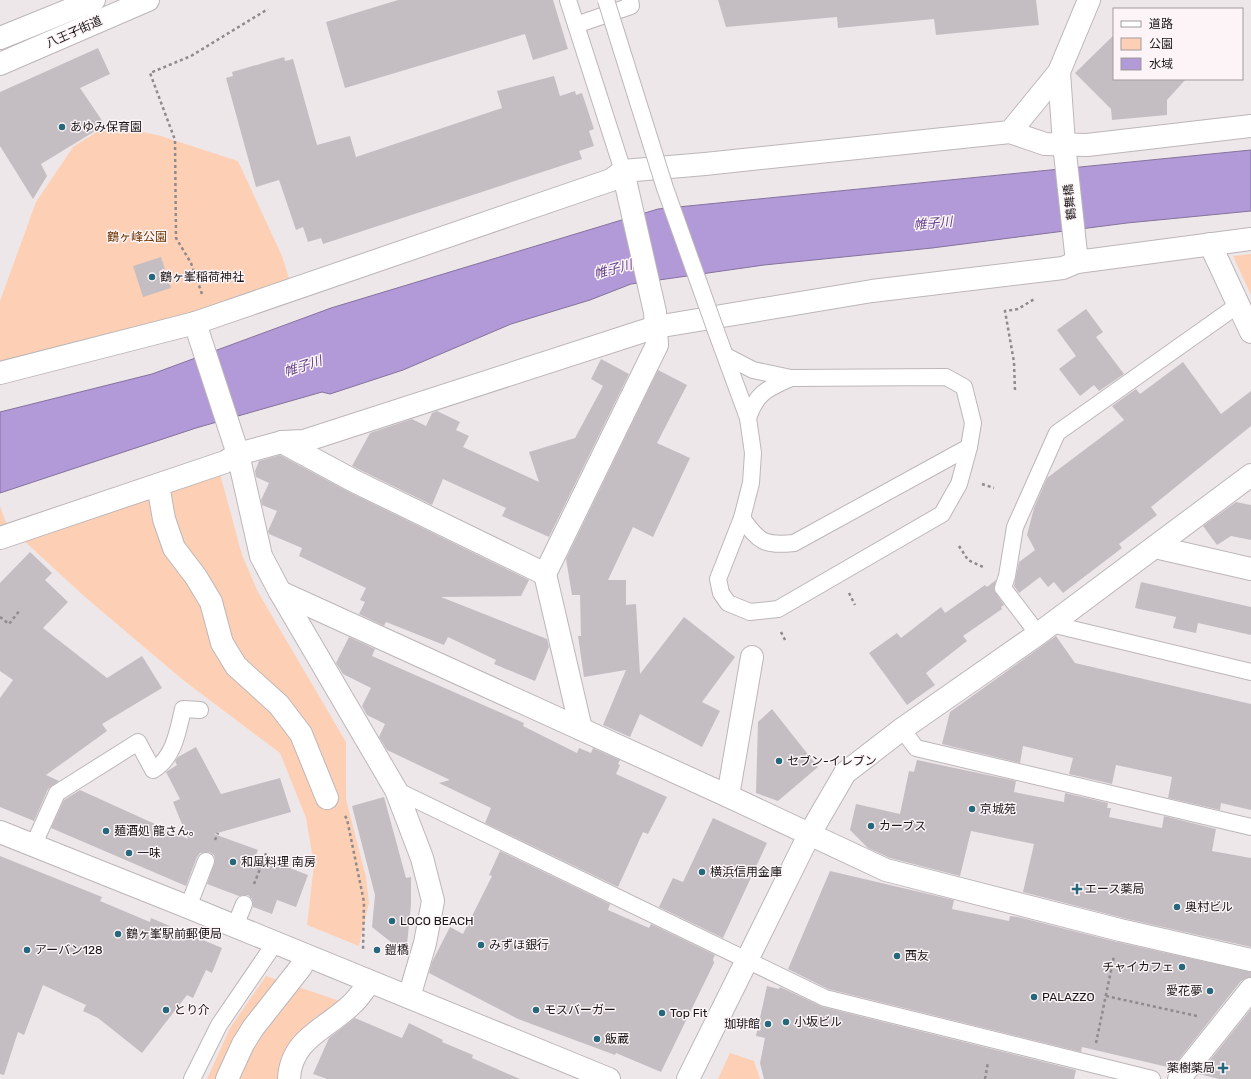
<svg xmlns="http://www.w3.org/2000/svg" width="1251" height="1079" font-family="Rubik,'Noto Sans JP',sans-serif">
	<rect width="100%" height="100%" fill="#eee7e9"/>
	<g fill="#fdd0b5">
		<polygon points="109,124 161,136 238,161 282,256 296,300 0,384 0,301 36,202 73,147"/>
		<polygon points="1251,254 1251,295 1233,256"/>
		<polygon points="215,455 242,555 258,592 346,742 346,799 366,877 369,903 359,946 307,925 314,865 306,818 280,753 183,680 85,597 8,526 0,527 0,506 7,525"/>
		<polygon points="266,976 340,1001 316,1017 303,1029 281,1058 281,1079 207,1079 230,1028"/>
		<polygon points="730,1053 754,1061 760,1079 718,1079"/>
	</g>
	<polygon fill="#b299d7" stroke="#84729d" points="1251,150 1251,211 1127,223 932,248 764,265 631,284 590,300 511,324 403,370 330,394 322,392 196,428 0,493 0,412 152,374 331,308 658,209"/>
	<g fill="#c4bec3">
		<polygon points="398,0 553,0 568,49 533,60 525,34 345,88 326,22"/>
		<polygon points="718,0 1036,0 1039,25 936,35 934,19 838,28 837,17 726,27"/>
		<polygon points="1114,35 1114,79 1186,79 1167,100 1167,115 1112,120 1111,109 1075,73"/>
		<polygon points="98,48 110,74 80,88 105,125 41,164 47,176 33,199 0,146 0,92"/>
		<polygon points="284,57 285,61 293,59 317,145 350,136 356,157 502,108 497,91 554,76 560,96 575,91 576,95 582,93 594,129 589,131 594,146 579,151 582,159 323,244 321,238 308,242 303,227 296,230 279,180 256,187 226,78 233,76 232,72"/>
		<polygon points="161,257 171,288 143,297 133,266"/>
		<polygon points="1086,309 1103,332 1096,337 1124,374 1099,391 1094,385 1080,396 1059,369 1076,356 1057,330"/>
		<polygon points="601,359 629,374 549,537 502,516 506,508 443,479 432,505 352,466 370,433 412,419 426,426 432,413 437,411 460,422 456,430 469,436 463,447 539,482 529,452 575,438 603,386 591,379"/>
		<polygon points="1183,362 1221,414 1251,391 1251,426 1151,507 1157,515 1119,544 1122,548 1063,593 1054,582 1048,587 1040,577 1019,593 1014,586 1019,562 1035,550 1027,535 1034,508 1047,478 1124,420 1112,406 1136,389 1140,394"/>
		<polygon points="658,370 687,385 657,443 690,458 653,537 633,527 608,580 626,580 626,605 636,604 640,674 684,617 735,657 702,702 720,711 702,747 640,714 630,737 603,725 626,670 584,677 578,636 581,636 580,595 572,595 566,559"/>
		<polygon points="280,455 349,492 529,580 521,596 441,597 547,639 549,647 535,681 494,664 496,660 448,637 444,645 386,622 384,626 359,614 365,602 360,600 366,588 299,556 302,548 269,534 268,531 277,511 262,505 261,500 269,483 256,477 255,471 259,461"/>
		<polygon points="1236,502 1251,505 1251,540 1231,536 1217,545 1203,526"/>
		<polygon points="30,552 52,573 45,580 68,602 43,628 107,678 142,656 162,688 102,724 107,731 46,775 59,781 48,789 34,821 0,807 0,698 13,680 0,671 0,583"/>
		<polygon points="996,580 994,590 1004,605 1001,607 1002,609 963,636 967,641 926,673 935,685 907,705 869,653 897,633 901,638 941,607 945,613 985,585 987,587"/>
		<polygon points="1141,582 1251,607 1251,635 1198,623 1196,633 1173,628 1176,617 1135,608"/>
		<polygon points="1056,636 1075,663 1251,704 1251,810 1221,803 1220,810 1168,798 1172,777 1116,765 1112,784 1069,774 1073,758 1023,746 1020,763 942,744 950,712"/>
		<polygon points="349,637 375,649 372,656 524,723 523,726 577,753 579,748 591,753 593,748 620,760 618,764 620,765 616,774 667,797 648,834 643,832 618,887 485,823 491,808 439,783 450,780 387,750 379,737 385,724 367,715 362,706 371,688 343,674 336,663"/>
		<polygon points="772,709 818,767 778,801 756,793 758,722"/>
		<polygon points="196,747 221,794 280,778 291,812 214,834 258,850 256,855 308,875 296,907 277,900 272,914 253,907 252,899 248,895 239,896 207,884 215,860 214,855 209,852 200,853 197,857 186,886 51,828 64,800 80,790 188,839 173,802 180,799 166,772 177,765 175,761 178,757"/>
		<polygon points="917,760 1016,781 1014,792 1064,802 1065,793 1108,803 1107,808 1111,808 1109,817 1162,828 1164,816 1216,829 1212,851 1251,858 1251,947 1123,918 1023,892 1034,844 971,831 960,876 890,858 868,848 850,830 856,804 900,814 909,771 914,772"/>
		<polygon points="384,797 406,878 411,877 411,905 406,954 372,927 375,895 352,806"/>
		<polygon points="713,818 767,843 723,938 659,907 673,878 683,882"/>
		<polygon points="500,851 610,904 608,910 649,928 651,924 715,955 713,959 714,963 661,1072 616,1053 615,1055 518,1019 429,973 432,962 450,927 463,934 492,876 489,875"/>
		<polygon points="0,856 102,897 100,901 150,922 151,918 222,948 212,973 206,970 193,998 187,995 142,1053 98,1018 83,1011 86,1005 43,985 24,1035 18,1032 4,1075 0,1074"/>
		<polygon points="830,871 954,900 952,909 1009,921 1010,916 1018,917 1117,942 1251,972 1251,977 1241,981 1172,1068 1082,1047 1081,1052 828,989 788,969"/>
		<polygon points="767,986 779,989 780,987 823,1007 1076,1070 1074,1079 764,1079 760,1063 765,1038 756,1036"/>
		<polygon points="1251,1009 1251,1079 1219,1079 1199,1074"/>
		<polygon points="355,1018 402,1038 409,1023 443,1040 442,1042 473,1055 472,1058 520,1079 327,1079 313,1074 329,1038"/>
	</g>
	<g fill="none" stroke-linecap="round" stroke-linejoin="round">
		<g stroke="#bdb6b8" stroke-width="18">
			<g id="lane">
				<polyline points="568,0 623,171"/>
				<polyline points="576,25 631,6 630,0"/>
				<polyline points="716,331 748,418 753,453 751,483 742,518 718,579 721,593 728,603 750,612 778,609 942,514 959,484 969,447 973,423 964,387 946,377 791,378 753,370 726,356"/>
				<path d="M 748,418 C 757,392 767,389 791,378"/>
				<path d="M 742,518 C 759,542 764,546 794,543 L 969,447"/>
				<polyline points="1051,624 1251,672"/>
				<polyline points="1038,634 1003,588 1007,576 1015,527 1057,433 1238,305"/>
				<polyline points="902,729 916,748 1251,827"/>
				<polyline points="396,790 825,998 1152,1079"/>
				<path d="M 33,846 L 57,793 L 138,742 L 153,770 C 174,758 178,731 183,709 L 200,710"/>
				<polyline points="188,907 206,861"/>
				<polyline points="235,926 244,904"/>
				<polyline points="192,1079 219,1025 275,943"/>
			</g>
		</g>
		<g stroke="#bdb6b8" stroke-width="24">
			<g id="street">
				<polyline points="1089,0 1059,72 1064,144 1077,262 1251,239"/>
				<polyline points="1010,132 1045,144 1087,145 1251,126"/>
				<polyline points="1210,244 1251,332"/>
				<polyline points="195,323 238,454 261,556 280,592 396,790 422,858 433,901 425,943 409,997"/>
				<polyline points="0,373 195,323 611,180 623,171"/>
				<polyline points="282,442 304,441 656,327 872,291 1063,268 1077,262"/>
				<polyline points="158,485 164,519 174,548 196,577 211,602 222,643 236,666 279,705 301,734 327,798"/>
				<polyline points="0,538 225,462 238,454 282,442 354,481 545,574"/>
				<polyline points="1155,547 1251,569"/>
				<polyline points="280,592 728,796 886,870 1120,930 1251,960"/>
				<polyline points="581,729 545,574 657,345 655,312 623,171 705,164 1010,132 1059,72"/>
				<polyline points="728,796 752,657"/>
				<polyline points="227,1079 243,1044 253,1028 301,967"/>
				<path d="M 289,1079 C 291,1038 327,1029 352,1004 C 359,998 364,989 370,982"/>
				<polyline points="688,1079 809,835 845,773 902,729 1038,634 1251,475"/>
				<polyline points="1179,1079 1251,989"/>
			</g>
		</g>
		<g stroke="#bdb6b8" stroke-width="24">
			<polyline id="secondary" points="0,832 188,907 609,1079"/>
		</g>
		<g stroke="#bdb6b8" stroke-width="24">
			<g id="highway">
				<polyline points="0,38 94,0"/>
				<polyline points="0,64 148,0"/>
			</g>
		</g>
		<g stroke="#8f8a8c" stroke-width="2.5" stroke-dasharray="3 3" stroke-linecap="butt">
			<polyline points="202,294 191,263 176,238 175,140 150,73 191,56 268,9"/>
			<polyline points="1015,390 1014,362 1005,311 1018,309 1036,298"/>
			<polyline points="982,484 994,488"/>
			<polyline points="959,546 968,560 985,568"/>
			<polyline points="849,593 855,605"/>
			<polyline points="0,617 9,624 20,610"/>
			<polyline points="781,632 785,640"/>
			<polyline points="345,816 347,819 364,902 363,951"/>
			<polyline points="215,840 218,833"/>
			<polyline points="254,884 267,851"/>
			<polyline points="1106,996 1197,1016"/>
			<polyline points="1096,1043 1114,956"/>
			<polyline points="985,1079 988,1062"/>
		</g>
		<use href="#lane" stroke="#fff" stroke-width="16"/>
		<use href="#street" stroke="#fff" stroke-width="22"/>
		<use href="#secondary" stroke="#fff" stroke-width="22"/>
		<use href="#highway" stroke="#fff" stroke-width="22"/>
		<g stroke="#bdb6b8" stroke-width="18" stroke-linecap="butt">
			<polyline id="lane-bridge" points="606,0 665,188 716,331"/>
		</g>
		<use href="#lane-bridge" stroke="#fff" stroke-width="16"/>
	</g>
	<g fill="#26687b" stroke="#fcf4f6" stroke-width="1.5">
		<circle cx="62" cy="127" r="4"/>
		<circle cx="152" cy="277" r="4"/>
		<circle cx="779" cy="761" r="4"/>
		<circle cx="972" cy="809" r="4"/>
		<circle cx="871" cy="826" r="4"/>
		<circle cx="106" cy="831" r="4"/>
		<circle cx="129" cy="853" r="4"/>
		<circle cx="233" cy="862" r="4"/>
		<circle cx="702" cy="872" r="4"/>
		<path d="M1075 883h4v4h4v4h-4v4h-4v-4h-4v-4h4z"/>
		<circle cx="1177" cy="907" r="4"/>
		<circle cx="392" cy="921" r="4"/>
		<circle cx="118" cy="934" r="4"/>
		<circle cx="481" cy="945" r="4"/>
		<circle cx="27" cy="950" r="4"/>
		<circle cx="377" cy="950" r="4"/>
		<circle cx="897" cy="956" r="4"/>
		<circle cx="1182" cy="967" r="4"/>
		<circle cx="1210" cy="991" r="4"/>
		<circle cx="1034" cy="997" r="4"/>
		<circle cx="166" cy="1010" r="4"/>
		<circle cx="536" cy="1010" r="4"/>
		<circle cx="662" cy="1013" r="4"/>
		<circle cx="786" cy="1022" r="4"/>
		<circle cx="768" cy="1024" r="4"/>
		<circle cx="597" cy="1039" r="4"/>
		<path d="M1221 1062h4v4h4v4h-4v4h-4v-4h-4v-4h4z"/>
	</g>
	<g text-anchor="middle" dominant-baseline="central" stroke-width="3" stroke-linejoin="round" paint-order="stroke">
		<g font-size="12" fill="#191617" stroke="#fcf4f6">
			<text transform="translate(74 32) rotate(-24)">八王子街道</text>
			<text transform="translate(1070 202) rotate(-96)">鶴舞橋</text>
		</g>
		<g font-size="12" fill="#191617" stroke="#fcf4f6" text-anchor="start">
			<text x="70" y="127">あゆみ保育園</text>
			<text x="160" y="277">鶴ヶ峯稲荷神社</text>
			<text x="787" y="761">セブン-イレブン</text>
			<text x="980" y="809">京城苑</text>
			<text x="879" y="826">カーブス</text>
			<text x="114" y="831">麺酒処 龍さん。</text>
			<text x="137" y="853">一味</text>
			<text x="241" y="862">和風料理 南房</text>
			<text x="710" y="872">横浜信用金庫</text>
			<text x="1085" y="889">エース薬局</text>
			<text x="1185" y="907">奥村ビル</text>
			<text x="400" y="921">LOCO BEACH</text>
			<text x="126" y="934">鶴ヶ峯駅前郵便局</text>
			<text x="489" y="945">みずほ銀行</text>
			<text x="35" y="950">アーバン128</text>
			<text x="385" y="950">鎧橋</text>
			<text x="905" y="956">西友</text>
			<text x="1174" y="967" text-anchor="end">チャイカフェ</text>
			<text x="1202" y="991" text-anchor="end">愛花夢</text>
			<text x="1042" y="997">PALAZZO</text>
			<text x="174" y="1010">とり介</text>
			<text x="544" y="1010">モスバーガー</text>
			<text x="670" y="1013">Top Fit</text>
			<text x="794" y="1022">小坂ビル</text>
			<text x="760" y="1024" text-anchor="end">珈琲館</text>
			<text x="605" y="1039">飯蔵</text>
			<text x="1215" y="1068" text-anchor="end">薬樹薬局</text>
		</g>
		<g font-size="12" fill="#6c3301" stroke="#fcf4f6">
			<text x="137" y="237">鶴ヶ峰公園</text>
		</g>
		<g font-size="13" font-style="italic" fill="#603e89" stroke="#fcf4f6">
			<text transform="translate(933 223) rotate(-5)">帷子川</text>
			<text transform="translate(613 269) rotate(-15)">帷子川</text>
			<text transform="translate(303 366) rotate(-18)">帷子川</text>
		</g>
	</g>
	<rect x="1113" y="8" width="130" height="72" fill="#fcf4f6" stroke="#a19b9d"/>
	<rect x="1121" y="21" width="20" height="6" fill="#ffffff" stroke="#a19b9d"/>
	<text x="1149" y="28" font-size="12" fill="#191617">道路</text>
	<rect x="1121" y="38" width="20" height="12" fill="#fdd0b5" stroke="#a19b9d"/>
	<text x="1149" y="48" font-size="12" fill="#191617">公園</text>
	<rect x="1121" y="58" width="20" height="12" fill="#b299d7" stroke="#a19b9d"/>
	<text x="1149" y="68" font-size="12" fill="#191617">水域</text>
</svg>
